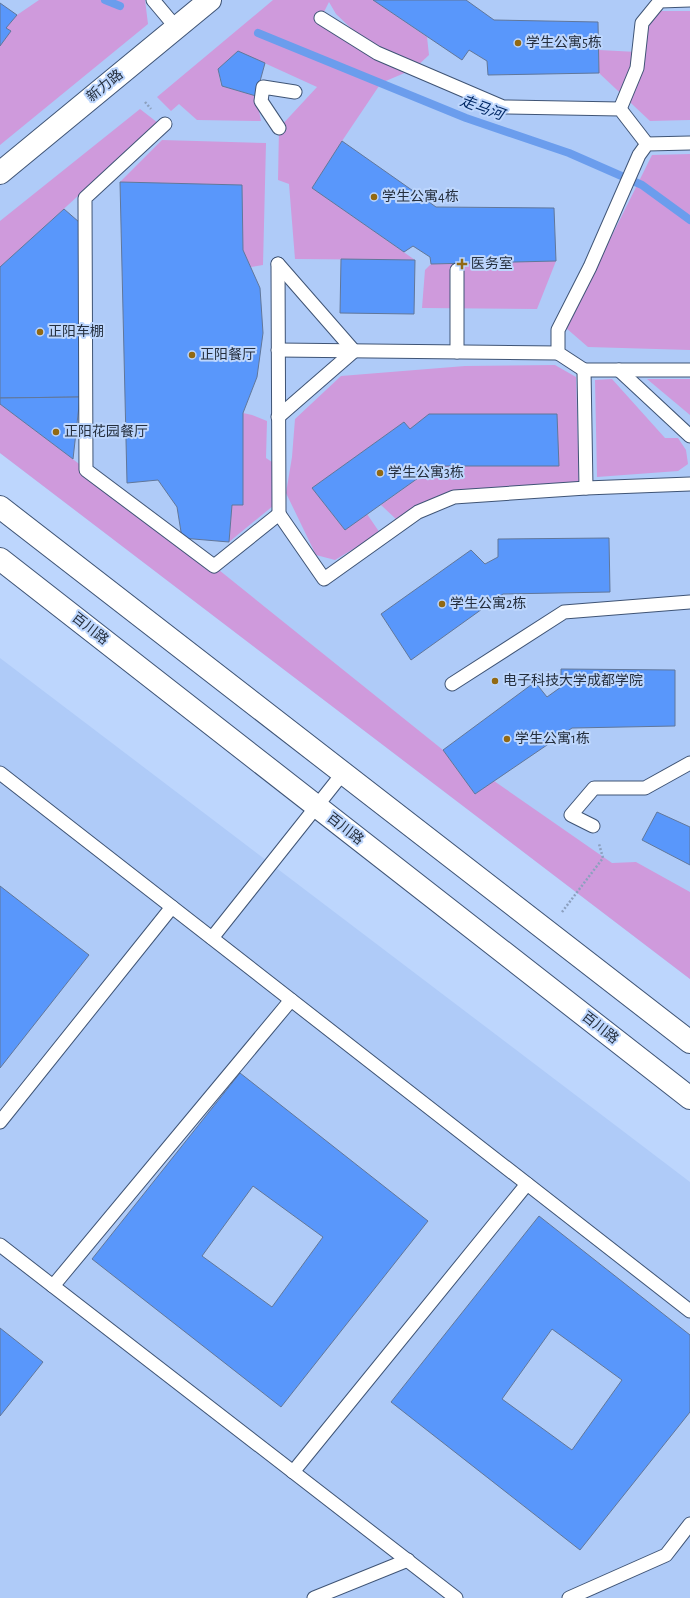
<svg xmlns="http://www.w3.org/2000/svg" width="690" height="1598" font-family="'Alegreya Sans','Noto Sans SC',sans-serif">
	<rect width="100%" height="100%" fill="#bdd6fd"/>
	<g fill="#afcbf8">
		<polygon points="0,0 690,0 690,979 0,453"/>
		<polygon points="0,658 690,1182 690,1598 0,1598"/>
	</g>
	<g fill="#cf9adc" fill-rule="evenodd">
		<polygon points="39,0 145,0 148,24 0,145 0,46 11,31 6,28 17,15"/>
		<path d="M 273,0 L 373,0 L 427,37 L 429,55 L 414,69 L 381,83 L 342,141 L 312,188 L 415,260 L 295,259 L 289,184 L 278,180 L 279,128 L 317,87 L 238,51 L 218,69 L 221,86 L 256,96 L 261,121 L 197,120 L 179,104 L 171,111 L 157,97 ZM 329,2 L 336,14 L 375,51 L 321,18 Z"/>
		<polygon points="656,11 690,11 690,120 650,121 599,73 599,50 637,52"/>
		<polygon points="140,109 158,123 0,267 0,221"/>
		<polygon points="162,140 266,143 263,265 251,267 243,250 242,185 120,182"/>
		<polygon points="690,154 690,350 588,347 566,328 652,155"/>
		<polygon points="556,261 537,309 422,308 425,270 431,264"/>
		<polygon points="555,365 576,377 579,486 461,490 397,520 381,505 435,466 558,466 410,429 404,422 312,488 345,530 367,514 380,533 335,560 316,555 286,493 292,457 295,419 341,376 465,366"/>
		<polygon points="612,379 665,438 678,438 686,450 688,464 678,471 597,477 595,380"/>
		<polygon points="647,379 690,379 690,415"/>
		<polygon points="0,404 214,566 443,750 475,794 494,781 612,863 636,862 690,892 690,979 0,453"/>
		<polygon points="243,413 252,415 267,421 266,458 278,466 279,501 229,542 232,505 243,505"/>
	</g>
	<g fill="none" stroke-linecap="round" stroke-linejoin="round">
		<g stroke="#6b9ded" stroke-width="8">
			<polyline points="105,0 120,6"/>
			<polyline points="258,33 466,118 569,153 642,185 690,220"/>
		</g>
	</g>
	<g fill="#5997fb" stroke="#61779a" fill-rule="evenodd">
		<polygon points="373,0 466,0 494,20 598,22 599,73 488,75 487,61 469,50 462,60"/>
		<polygon points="0,3 17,15 6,28 11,31 0,46"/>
		<polygon points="238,51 265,63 256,96 222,86 218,69"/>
		<polygon points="342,141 436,207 554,208 556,261 431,264 430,257 413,246 404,252 312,188"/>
		<polygon points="120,182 242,185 243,250 260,288 263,333 257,377 243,413 243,505 232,505 229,542 182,538 177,507 158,480 127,483"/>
		<polygon points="64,209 79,222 80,397 0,398 0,267"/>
		<polygon points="341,259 415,260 414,314 340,313"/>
		<polygon points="80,397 73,459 0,404 0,398"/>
		<polygon points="429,414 557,414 559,466 435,466 345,530 312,488 404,422 410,429"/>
		<polygon points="609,538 610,592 503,594 411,660 381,614 471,550 485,564 498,557 498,539"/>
		<polygon points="561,669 675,670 675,726 572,728 475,794 443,750 535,682 547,697 561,687"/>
		<polygon points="657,812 690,827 690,865 642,840"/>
		<polygon points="0,886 89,955 0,1068"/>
		<path d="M 240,1073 L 428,1221 L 281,1407 L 92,1259 ZM 253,1186 L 323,1237 L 272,1307 L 202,1256 Z"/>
		<path d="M 539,1216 L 690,1335 L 690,1412 L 580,1550 L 391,1402 ZM 552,1329 L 622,1380 L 572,1450 L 502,1399 Z"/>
		<polygon points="0,1328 43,1362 0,1416"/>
	</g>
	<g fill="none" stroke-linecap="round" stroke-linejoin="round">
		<g stroke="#3f5475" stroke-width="15">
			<g id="service">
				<polyline points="153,0 174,25"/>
				<polyline points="321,18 377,53 503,107 620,109 647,144"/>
				<polyline points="620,109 637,68 642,23 660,1 690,0"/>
				<polyline points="165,124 85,198 86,470 214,566 279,514 324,579 418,512 454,497 586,488 690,484"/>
				<polyline points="279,128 261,101 263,87 295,92"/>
				<polyline points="278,264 279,514"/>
				<polyline points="278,264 354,351 278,417"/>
				<polyline points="457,270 457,352"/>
				<polyline points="278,350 558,353"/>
				<polyline points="584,370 558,353 558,330 590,267 639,155 647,144 690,143"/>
				<polyline points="619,370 690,436"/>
				<polyline points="586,488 584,370 690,370"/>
				<polyline points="452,684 564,612 690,602"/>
				<polyline points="0,773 690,1311"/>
				<polyline points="593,826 571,815 594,788 645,788 690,763"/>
				<polyline points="212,938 343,773"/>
				<polyline points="0,1122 172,907"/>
				<polyline points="0,1245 456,1598"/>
				<polyline points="53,1286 291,1000"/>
				<polyline points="293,1472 527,1184"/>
				<polyline points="314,1598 408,1560"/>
				<polyline points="569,1598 666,1555 690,1524"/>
			</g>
		</g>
		<g stroke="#3f5475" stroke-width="24">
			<polyline id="minor" points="0,173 210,0"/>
		</g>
		<g stroke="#3f5475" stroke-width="24">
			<g id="tertiary">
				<polyline points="0,507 690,1042"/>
				<polyline points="0,559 690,1098"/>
			</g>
		</g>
		<g stroke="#8ca0bf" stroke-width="2.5" stroke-dasharray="2 2" stroke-linecap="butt">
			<polyline points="145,102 151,109"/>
			<polyline points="562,912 603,858 599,844"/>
		</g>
		<use href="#service" stroke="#fff" stroke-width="13"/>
		<use href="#minor" stroke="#fff" stroke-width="22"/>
		<use href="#tertiary" stroke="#fff" stroke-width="22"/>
	</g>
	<g fill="#926912" stroke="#bdd6fd" stroke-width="1.5">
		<circle cx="518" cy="43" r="4"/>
		<circle cx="374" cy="197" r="4"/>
		<path d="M460 258h4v4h4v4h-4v4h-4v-4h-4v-4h4z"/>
		<circle cx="40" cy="332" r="4"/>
		<circle cx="192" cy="355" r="4"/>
		<circle cx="56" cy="432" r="4"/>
		<circle cx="380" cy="473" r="4"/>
		<circle cx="442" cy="604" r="4"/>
		<circle cx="495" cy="681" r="4"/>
		<circle cx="507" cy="739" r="4"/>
	</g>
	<g text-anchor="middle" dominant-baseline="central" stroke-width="4" stroke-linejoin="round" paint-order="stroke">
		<g font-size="14" fill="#252f3e" stroke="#bdd6fd" text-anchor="start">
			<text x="526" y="43">学生公寓5栋</text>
			<text x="382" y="197">学生公寓4栋</text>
			<text x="471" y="264">医务室</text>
			<text x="48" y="332">正阳车棚</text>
			<text x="200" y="355">正阳餐厅</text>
			<text x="64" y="432">正阳花园餐厅</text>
			<text x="388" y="473">学生公寓3栋</text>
			<text x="450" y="604">学生公寓2栋</text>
			<text x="503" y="681">电子科技大学成都学院</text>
			<text x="515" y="739">学生公寓1栋</text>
		</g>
		<g font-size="14" fill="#252f3e" stroke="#bdd6fd">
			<text transform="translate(105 86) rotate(-39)">新力路</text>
			<text transform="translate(90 629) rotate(38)">百川路</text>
			<text transform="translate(345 829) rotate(38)">百川路</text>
			<text transform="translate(600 1028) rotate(38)">百川路</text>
		</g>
		<g font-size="15" font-style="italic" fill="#022965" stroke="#bdd6fd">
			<text transform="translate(482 108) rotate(20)">走马河</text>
		</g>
	</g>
</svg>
